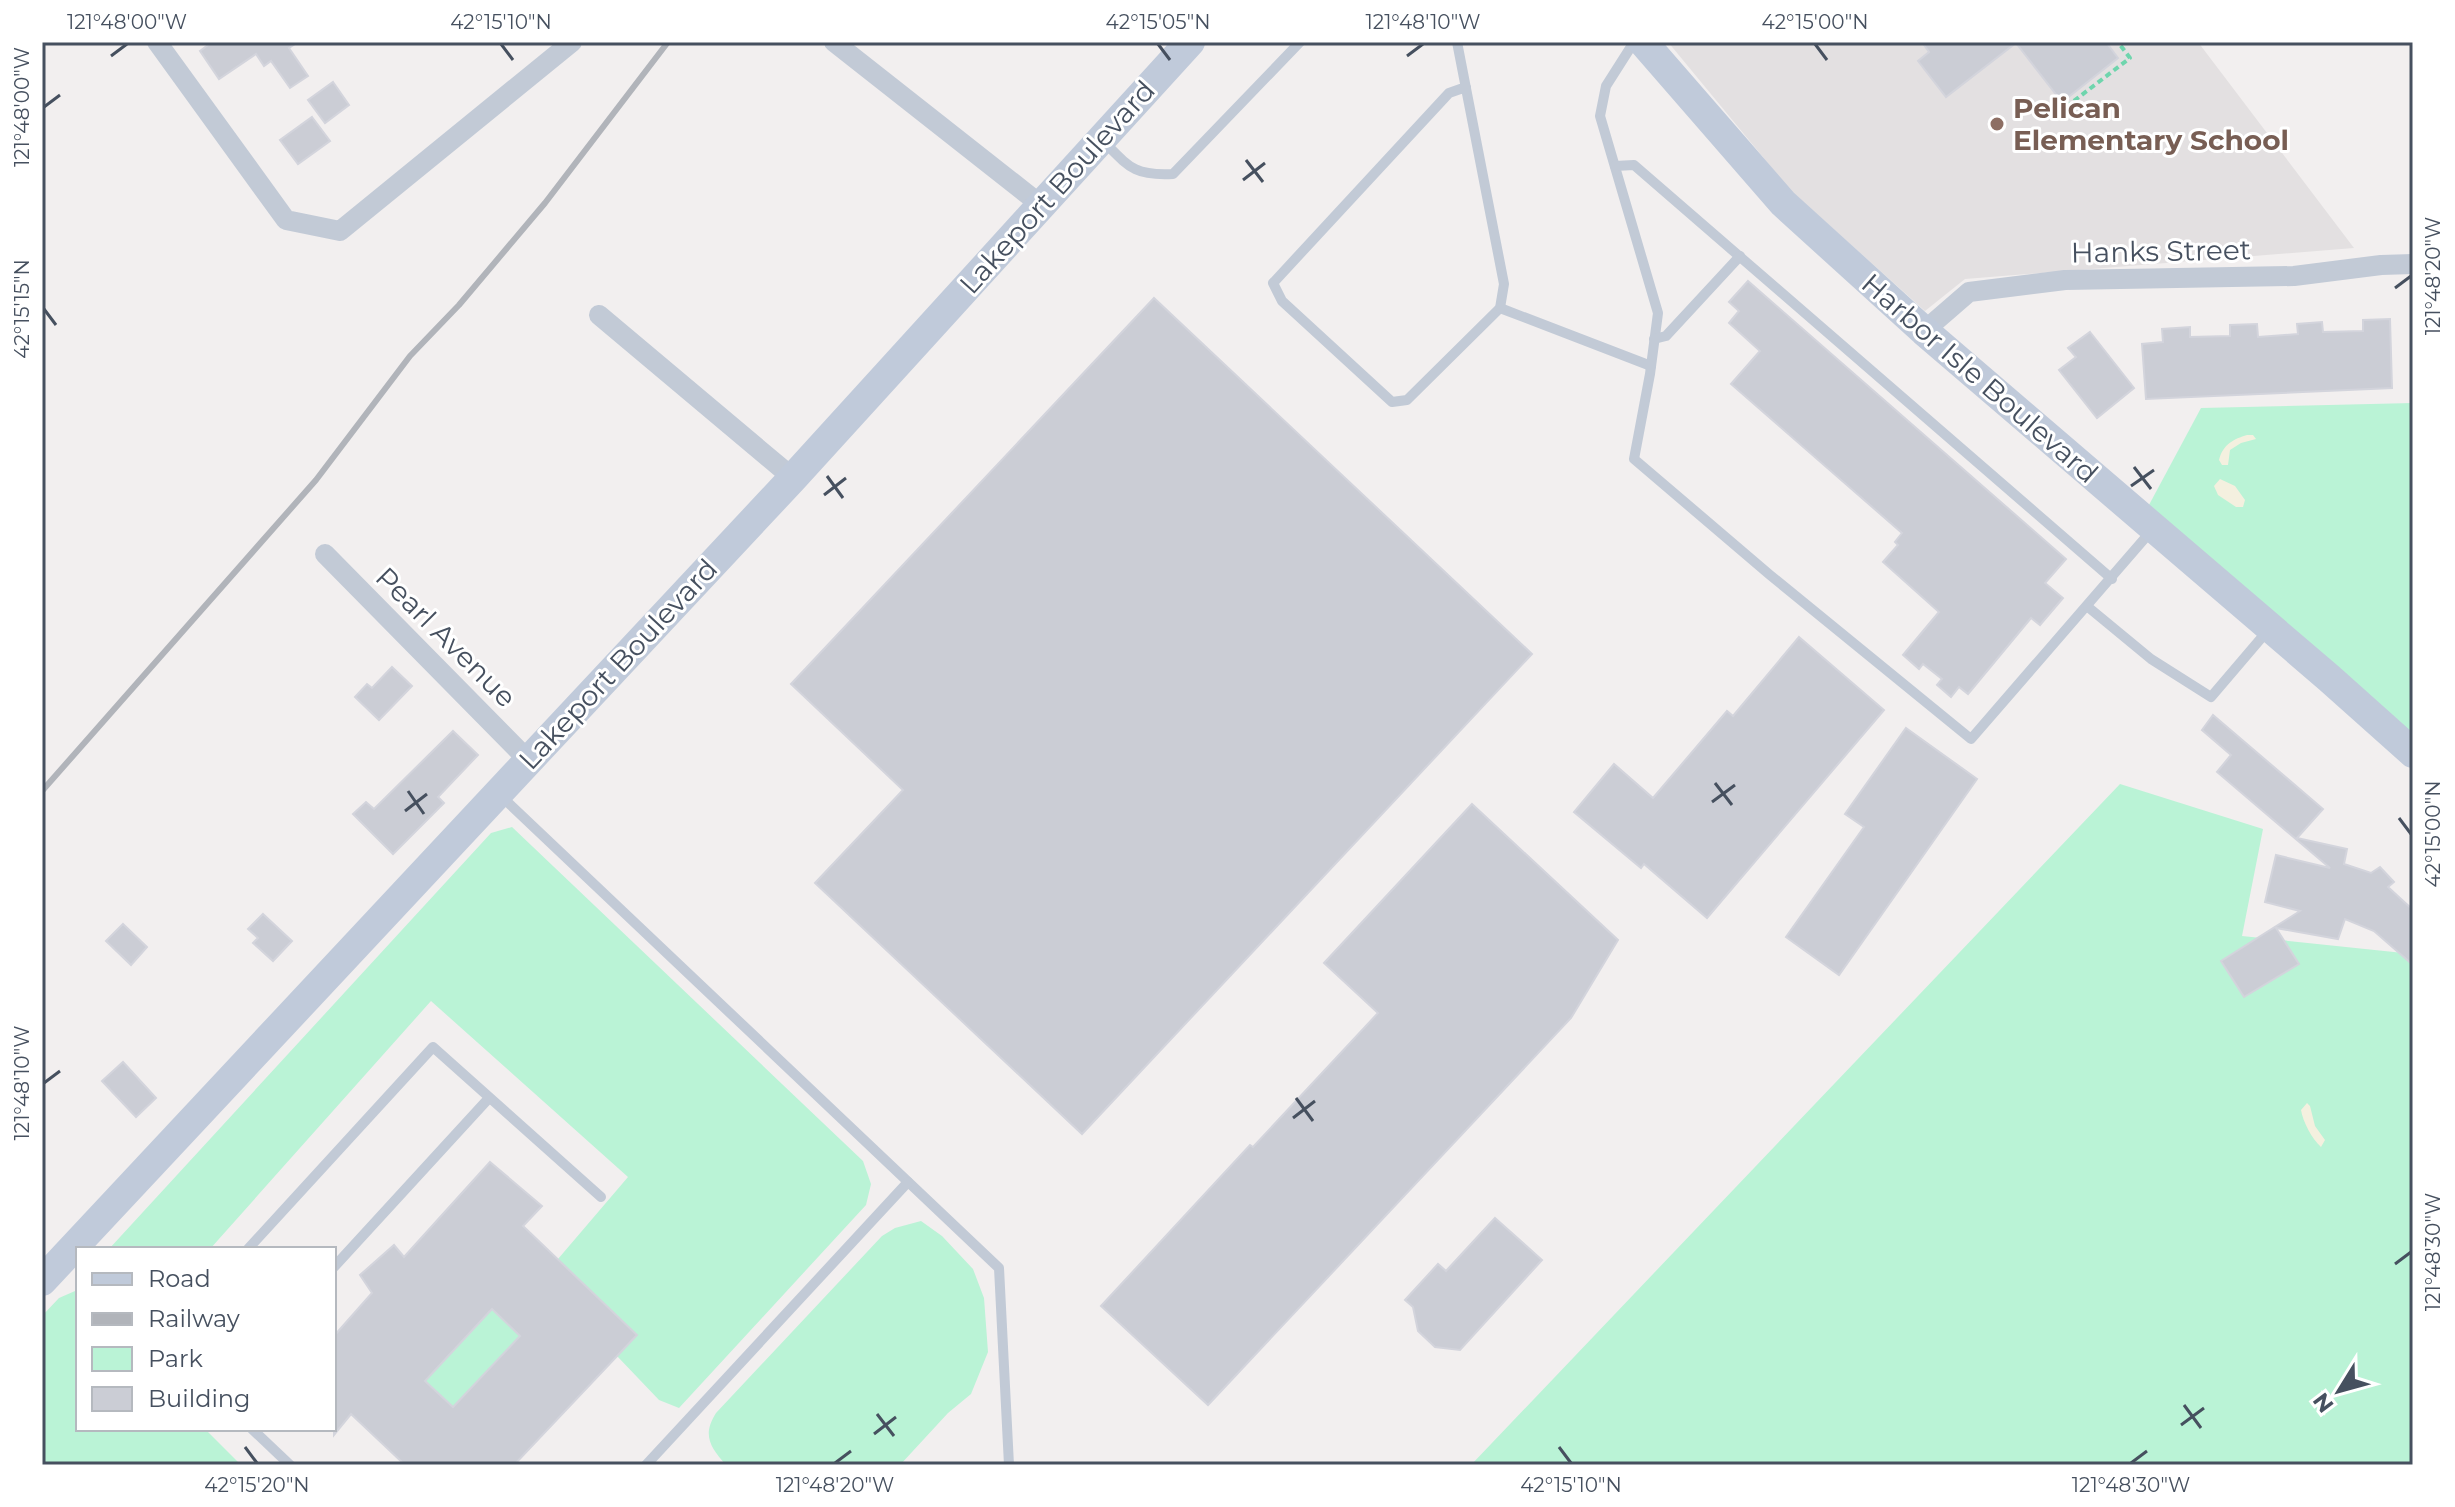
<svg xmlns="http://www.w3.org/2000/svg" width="2455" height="1507" font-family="Montserrat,sans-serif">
	<rect width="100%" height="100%" fill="#f2efef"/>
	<polygon fill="#e3e0e1" points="1668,42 2198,42 2354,248 1965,279 1925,311 1790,190"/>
	<g fill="#baf3d6">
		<polygon points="2413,403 2413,753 2142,518 2201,408"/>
		<polygon points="2120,784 2263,829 2242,936 2413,954 2413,1465 1471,1465"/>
		<polygon points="512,827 863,1161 871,1184 866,1205 679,1408 659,1400 617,1356 637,1335 558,1259 628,1177 431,1001 210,1249 109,1249 491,833"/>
		<path d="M 921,1221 L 942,1236 L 973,1269 L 984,1298 L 988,1352 L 971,1394 L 948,1413 L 900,1465 L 726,1465 C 710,1447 702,1435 716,1413 L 882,1236 L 895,1228 Z"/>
		<polygon points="75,1291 78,1294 78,1429 205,1429 241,1465 42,1465 42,1316 59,1298"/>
		<polygon points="472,1291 520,1336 453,1407 402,1359 446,1359 479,1324 460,1304"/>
	</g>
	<g fill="#f4f0df">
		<path d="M 2247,435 L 2253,435 L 2256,439 L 2241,443 L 2230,450 L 2228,465 L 2222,465 L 2219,460 C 2223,444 2234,439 2247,435 Z"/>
		<polygon points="2220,479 2235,486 2245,500 2243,507 2236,507 2218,495 2214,486"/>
		<path d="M 2307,1103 L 2310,1106 L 2315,1126 L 2325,1140 L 2321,1147 C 2312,1139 2303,1122 2301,1110 Z"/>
	</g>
	<g fill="#cbcdd5" stroke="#d3d4dc" stroke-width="2" fill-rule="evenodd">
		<polygon points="212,42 298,42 289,48 308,76 290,88 271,61 264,66 256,54 219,79 200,51"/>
		<polygon points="1922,42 2106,42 2118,58 2062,102 2016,43 1946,97 1918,61 1929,52"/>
		<polygon points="333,82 349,105 325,123 308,100"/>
		<polygon points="312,117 330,141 298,164 280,140"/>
		<polygon points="1748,281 2066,559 2045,583 2063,598 2040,625 2031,618 1968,694 1959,687 1951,697 1937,685 1942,679 1923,664 1919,669 1903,655 1939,612 1883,562 1898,545 1895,542 1902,533 1731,384 1760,351 1729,323 1739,311 1729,302"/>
		<polygon points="1154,298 1532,654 1082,1134 815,883 903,790 791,684"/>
		<polygon points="2390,319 2392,388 2146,399 2142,344 2163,342 2162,329 2190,327 2190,337 2230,336 2230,325 2257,324 2258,337 2298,334 2297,324 2322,322 2323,332 2363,331 2363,320"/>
		<polygon points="2090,332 2134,388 2097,418 2059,370 2076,357 2068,348"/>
		<polygon points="1799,637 1884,710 1707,918 1644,864 1641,868 1574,812 1614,764 1653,798 1727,711 1733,716"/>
		<polygon points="392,667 412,686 379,720 355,697 367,684 372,688"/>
		<polygon points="2213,715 2323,809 2297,838 2347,849 2344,864 2371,873 2380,867 2394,882 2388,887 2413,910 2413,965 2374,931 2345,919 2338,939 2276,928 2299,964 2244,997 2221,961 2300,911 2265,902 2276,855 2330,868 2217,772 2231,755 2202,730"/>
		<polygon points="1906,728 1977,779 1839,975 1786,937 1864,827 1845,814"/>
		<polygon points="453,731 478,755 438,797 444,803 393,854 353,814 366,802 374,809"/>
		<polygon points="1472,804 1618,940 1571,1018 1208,1405 1101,1306 1250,1145 1253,1147 1378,1013 1324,963"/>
		<polygon points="263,914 292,941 273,961 253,943 258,938 248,929"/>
		<polygon points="123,924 147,947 131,965 106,941"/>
		<polygon points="123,1062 156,1098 136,1117 102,1081"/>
		<path d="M 490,1162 L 542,1206 L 523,1226 L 637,1335 L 514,1465 L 405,1465 L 351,1414 L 334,1435 L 334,1336 L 372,1293 L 360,1275 L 394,1245 L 404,1257 ZM 492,1309 L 520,1336 L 453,1407 L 425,1381 Z"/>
		<polygon points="1495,1218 1542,1260 1460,1350 1435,1347 1418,1331 1413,1307 1405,1300 1438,1264 1446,1271"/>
	</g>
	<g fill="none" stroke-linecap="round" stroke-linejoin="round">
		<polyline stroke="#6fd5ad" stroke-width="4" stroke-dasharray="6 4" stroke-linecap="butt" points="2066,107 2130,58 2118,42"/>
		<g stroke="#c2cad6" stroke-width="10">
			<polyline points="1457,42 1504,284 1500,308 1407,400 1392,402 1282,301 1273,283 1449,93 1466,87"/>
			<polyline points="1634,42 1606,86 1600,116 1658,313 1650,374 1634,459 1770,575 1971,739 2152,530"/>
			<path d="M 1103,141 C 1129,167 1134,176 1173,174 L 1300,42"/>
			<polyline points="1615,166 1634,165 2112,579"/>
			<polyline points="1500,308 1651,366"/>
			<polyline points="1654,339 1666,336 1740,256"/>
			<polyline points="2088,607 2151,659 2211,697 2269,629"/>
			<polyline points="499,794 999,1268 1009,1465"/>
			<polyline points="248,1249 433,1047 601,1197"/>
			<polyline points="334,1267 489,1098"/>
			<polyline points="252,1429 290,1465"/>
			<polyline points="646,1465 908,1182"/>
		</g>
		<g stroke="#c2cad6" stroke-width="20">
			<polyline points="157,42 286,220 340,231 572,42"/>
			<polyline points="834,42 1041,205"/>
			<polyline points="599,315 793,478"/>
			<polyline points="1924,331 1969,292 2065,280 2294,276 2381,265 2413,264"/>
			<polyline points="325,554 528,760"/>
		</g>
		<g stroke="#c0cada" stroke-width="30">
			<polyline points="1643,42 1783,203 1924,331 2329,678 2413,753"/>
			<polyline points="42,1281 793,478 1190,42"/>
		</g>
		<polyline stroke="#b1b4ba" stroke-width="6" points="42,791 316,480 410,356 459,305 545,203 668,42"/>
	</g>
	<path fill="none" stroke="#46505f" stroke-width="3" d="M 501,44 L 513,60M 1158,44 L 1170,60M 1815,44 L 1827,60M 111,56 L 127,44M 1407,56 L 1423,44M 44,107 L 60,95M 1246,160 L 1263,182M 1243,180 L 1265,163M 2395,288 L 2411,276M 44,309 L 56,325M 2134,467 L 2151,489M 827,476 L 843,498M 2131,486 L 2154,470M 824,495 L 846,478M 1715,783 L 1732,805M 408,791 L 424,814M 1712,802 L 1735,785M 405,811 L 427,794M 2399,818 L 2411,834M 44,1083 L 60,1071M 1296,1098 L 1313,1121M 1293,1118 L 1315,1101M 2395,1264 L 2411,1252M 2184,1405 L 2201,1428M 877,1414 L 894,1436M 2181,1425 L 2204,1408M 874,1434 L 896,1417M 245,1447 L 257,1463M 1559,1447 L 1571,1463M 835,1463 L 851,1451M 2131,1463 L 2147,1451"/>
	<circle fill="#8d6e63" stroke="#fff" stroke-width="3" cx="1997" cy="124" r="8"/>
	<g text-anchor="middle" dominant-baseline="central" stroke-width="6" stroke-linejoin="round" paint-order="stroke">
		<g font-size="28" font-weight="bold" fill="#785e54" stroke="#fff" text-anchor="start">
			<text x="2013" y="108">Pelican<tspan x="2013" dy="32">Elementary School</tspan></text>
		</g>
		<g font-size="28" fill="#46505f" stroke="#fff">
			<text transform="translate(1057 187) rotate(-48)">Lakeport Boulevard</text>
			<text transform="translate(2161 251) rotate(-1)">Hanks Street</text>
			<text transform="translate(1980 378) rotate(41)">Harbor Isle Boulevard</text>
			<text transform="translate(446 637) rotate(45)">Pearl Avenue</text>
			<text transform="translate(618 664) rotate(-47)">Lakeport Boulevard</text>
		</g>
	</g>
	<rect width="2455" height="1507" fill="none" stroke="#ffffff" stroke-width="88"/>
	<rect x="76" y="1247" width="260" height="184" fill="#ffffff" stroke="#b5b9bf" stroke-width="2"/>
	<rect x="92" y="1273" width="40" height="12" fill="#c0cada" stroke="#b5b9bf" stroke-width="2"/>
	<text x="148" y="1287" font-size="24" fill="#46505f">Road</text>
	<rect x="92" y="1313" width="40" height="12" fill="#b1b4ba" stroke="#b5b9bf" stroke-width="2"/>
	<text x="148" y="1327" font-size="24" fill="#46505f">Railway</text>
	<rect x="92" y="1347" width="40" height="24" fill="#baf3d6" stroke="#b5b9bf" stroke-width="2"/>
	<text x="148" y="1367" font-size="24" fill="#46505f">Park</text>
	<rect x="92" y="1387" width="40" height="24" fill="#cbcdd5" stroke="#b5b9bf" stroke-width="2"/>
	<text x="148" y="1407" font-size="24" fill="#46505f">Building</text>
	<g transform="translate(2339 1391) rotate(233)" stroke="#ffffff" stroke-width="6" paint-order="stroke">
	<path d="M0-6L14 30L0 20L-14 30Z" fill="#46505f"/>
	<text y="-12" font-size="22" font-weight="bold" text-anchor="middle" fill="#46505f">N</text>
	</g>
	<rect x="44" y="44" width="2367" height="1419" fill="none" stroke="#46505f" stroke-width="3"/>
	<g font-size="20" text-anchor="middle" fill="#46505f">
		<text x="127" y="29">121°48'00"W</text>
		<text x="501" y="29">42°15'10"N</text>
		<text x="1158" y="29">42°15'05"N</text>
		<text x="1423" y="29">121°48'10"W</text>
		<text x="1815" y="29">42°15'00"N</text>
		<text transform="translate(22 107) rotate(-90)" y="7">121°48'00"W</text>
		<text transform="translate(2433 276) rotate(-90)" y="7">121°48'20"W</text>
		<text transform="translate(22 309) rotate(-90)" y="7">42°15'15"N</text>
		<text transform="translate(2433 834) rotate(-90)" y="7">42°15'00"N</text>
		<text transform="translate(22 1083) rotate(-90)" y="7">121°48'10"W</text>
		<text transform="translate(2433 1252) rotate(-90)" y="7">121°48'30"W</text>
		<text x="257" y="1492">42°15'20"N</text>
		<text x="835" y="1492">121°48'20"W</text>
		<text x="1571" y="1492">42°15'10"N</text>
		<text x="2131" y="1492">121°48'30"W</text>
	</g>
</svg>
